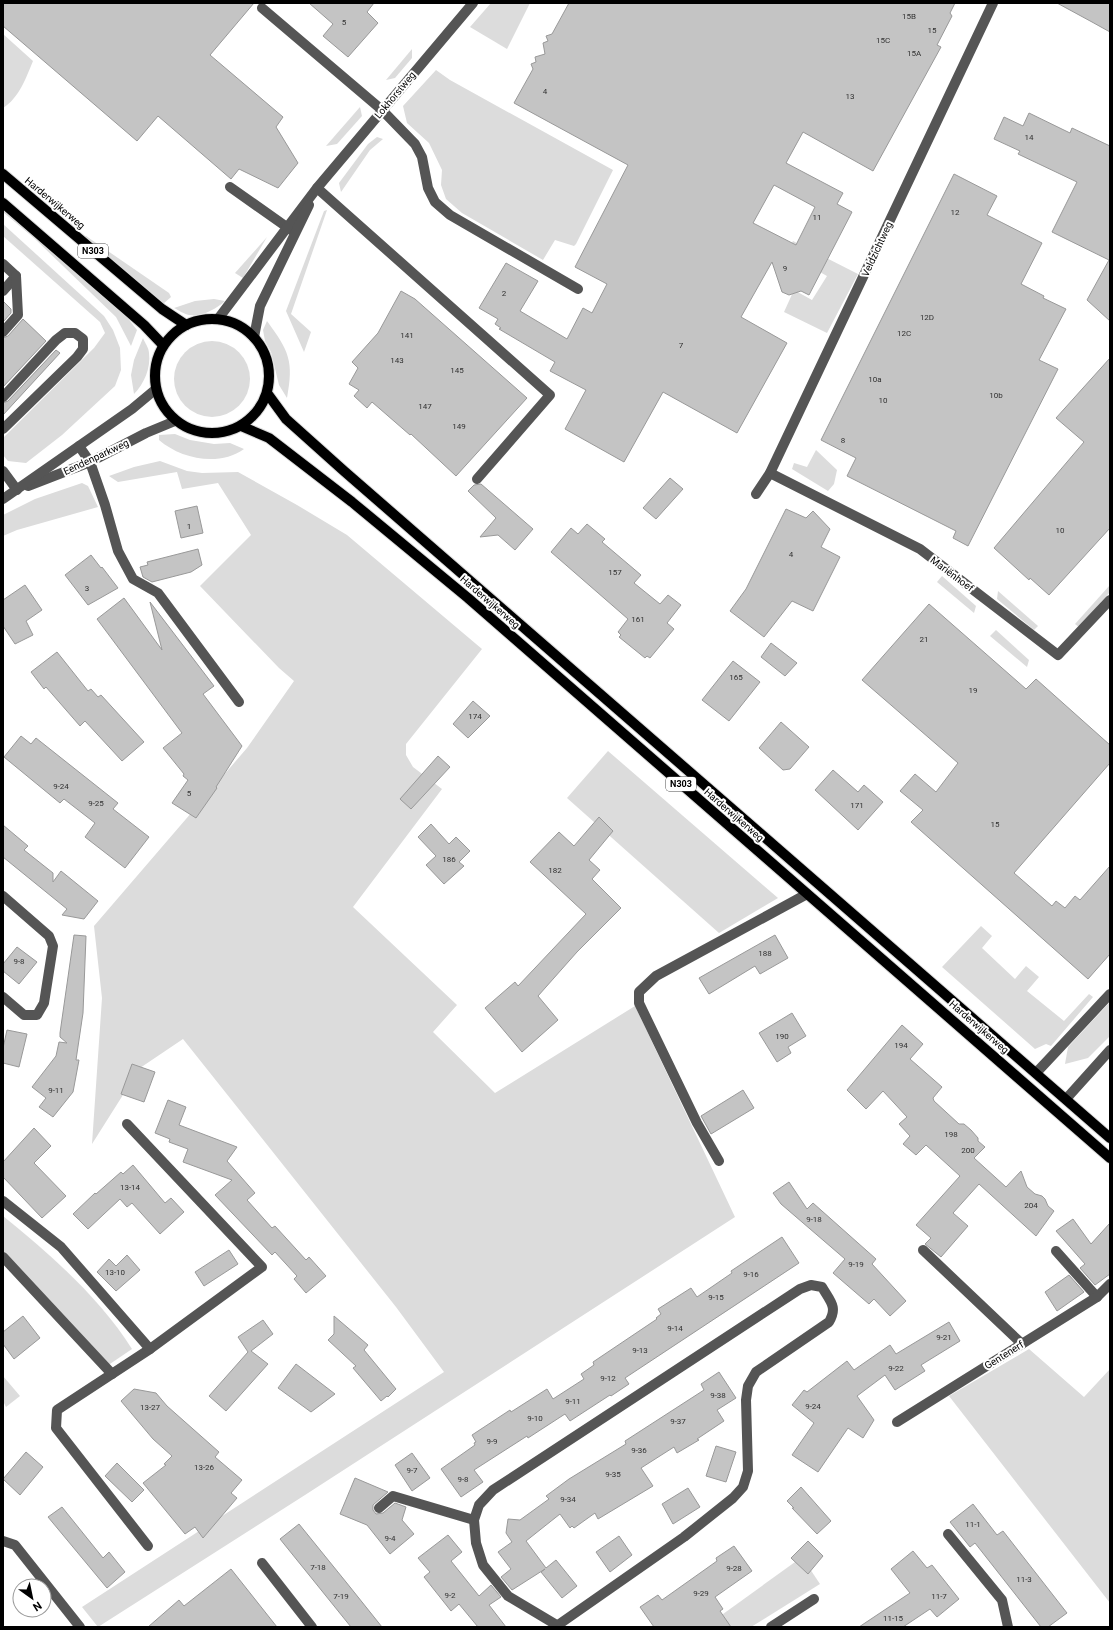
<svg xmlns="http://www.w3.org/2000/svg" width="1113" height="1630" font-family="Roboto,sans-serif">
	<rect width="100%" height="100%" fill="#fff"/>
	<g fill="#dcdcdc">
		<polygon points="491,3 530,3 507,49 470,27"/>
		<path d="M 3,34 L 33,61 C 26,78 19,98 3,108 Z"/>
		<polygon points="412,49 412,58 395,78 386,80"/>
		<polygon points="436,70 450,80 613,170 576,244 574,246 555,240 543,260 462,213 446,199 441,185 442,170 429,143 407,123 403,106"/>
		<polygon points="360,107 362,116 337,144 326,146"/>
		<polygon points="377,137 383,139 370,150 341,192 339,183 368,144"/>
		<polygon points="3,206 123,312 137,330 131,346 116,317 34,238 3,212"/>
		<polygon points="327,210 291,314 311,332 304,352 286,311 324,211"/>
		<polygon points="3,224 104,316 113,330 120,348 121,370 115,386 62,435 26,463 8,461 3,455 3,438 94,348 105,333 100,322 3,236"/>
		<polygon points="86,236 169,293 171,297 163,304 84,239"/>
		<polygon points="267,237 243,278 235,273"/>
		<polygon points="793,241 858,274 827,333 784,312 794,290 812,300 827,276 786,253"/>
		<path d="M 214,299 L 225,301 C 216,309 202,317 189,315 C 184,314 178,310 174,308 L 195,301 Z"/>
		<path d="M 267,321 C 289,351 294,361 287,398 L 279,385 L 271,352 L 265,341 L 263,330 Z"/>
		<path d="M 143,338 C 145,343 149,348 149,353 C 151,368 144,384 134,394 L 131,375 L 134,360 Z"/>
		<circle cx="212" cy="379" r="38"/>
		<path d="M 175,434 L 190,440 L 214,444 L 230,443 L 244,449 C 219,467 181,459 159,440 L 159,435 Z"/>
		<polygon points="816,450 837,470 834,484 828,491 792,469 794,463 807,467"/>
		<polygon points="160,461 187,471 202,473 238,472 297,505 347,535 482,649 406,744 406,755 413,767 442,789 353,907 457,1005 433,1032 495,1093 635,1006 735,1217 305,1495 98,1627 82,1607 444,1372 396,1307 183,1039 140,1068 92,1144 102,998 94,926 247,748 294,681 279,668 200,586 251,535 218,483 182,489 177,472 118,482 109,476 134,467"/>
		<polygon points="82,483 88,486 98,507 17,530 3,536 3,515 35,499"/>
		<polygon points="942,576 976,606 974,613 937,582"/>
		<polygon points="1110,585 1110,592 1079,627 1075,624"/>
		<polygon points="998,591 1038,626 1034,630 997,599"/>
		<polygon points="996,630 1029,660 1027,667 990,636"/>
		<polygon points="608,751 778,898 719,933 567,798"/>
		<polygon points="981,926 992,936 982,948 1015,979 1026,966 1039,977 1027,991 1064,1021 1089,994 1093,997 1051,1046 1046,1044 1035,1049 942,967"/>
		<polygon points="1110,1002 1110,1036 1088,1058 1065,1064 1068,1047"/>
		<path d="M 3,1216 C 50,1254 100,1298 132,1349 L 104,1368 L 3,1256 Z"/>
		<polygon points="1029,1349 1084,1397 1110,1369 1110,1603 949,1396"/>
		<polygon points="3,1376 20,1396 6,1407 3,1401"/>
		<polygon points="802,1557 820,1584 751,1627 705,1627"/>
	</g>
	<g fill="#c4c4c4" stroke="#999" fill-rule="evenodd">
		<polygon points="3,3 254,3 210,55 283,117 276,127 298,163 278,188 239,169 231,179 158,116 137,141 3,26"/>
		<polygon points="309,3 374,3 367,12 378,23 348,57 323,36 333,24"/>
		<path d="M 569,3 L 955,3 L 950,13 L 952,16 L 937,45 L 941,47 L 873,171 L 803,132 L 786,163 L 843,193 L 837,204 L 852,212 L 809,295 L 801,291 L 789,295 L 782,292 L 772,262 L 741,317 L 787,343 L 737,433 L 663,392 L 624,462 L 565,429 L 586,390 L 550,371 L 555,362 L 499,329 L 501,328 L 495,324 L 498,319 L 479,308 L 506,263 L 538,281 L 520,311 L 567,339 L 583,308 L 592,313 L 607,284 L 575,267 L 628,165 L 514,103 L 533,69 L 531,64 L 536,62 L 535,57 L 545,54 L 543,43 L 548,41 L 546,36 L 552,34 ZM 774,185 L 815,207 L 796,245 L 753,223 Z"/>
		<polygon points="1057,3 1110,3 1110,32 1092,22"/>
		<polygon points="1029,113 1070,133 1072,128 1110,146 1110,321 1087,300 1109,260 1052,232 1077,182 1018,154 1020,151 994,139 1004,117 1023,126"/>
		<polygon points="954,174 997,196 987,215 1042,243 1021,284 1044,296 1043,298 1066,309 1039,360 1058,369 968,546 953,538 956,531 847,476 856,458 821,440"/>
		<polygon points="401,291 415,299 527,398 456,476 411,434 410,435 372,402 367,408 354,396 359,390 349,384 358,368 352,362 378,333"/>
		<polygon points="3,301 11,309 11,313 3,322"/>
		<polygon points="23,319 46,341 3,387 3,338 8,336"/>
		<polygon points="56,350 60,353 3,415 3,403 8,401"/>
		<polygon points="1110,358 1110,528 1049,595 1030,578 1029,580 994,548 1084,442 1056,418"/>
		<polygon points="670,478 683,489 656,519 643,508"/>
		<polygon points="481,484 533,529 515,550 498,535 480,537 496,518 468,491 474,485"/>
		<polygon points="197,506 203,533 181,538 175,511"/>
		<polygon points="786,509 806,518 813,511 830,529 821,547 840,557 813,611 792,601 764,637 730,611 746,589"/>
		<polygon points="587,524 605,539 602,542 641,575 634,583 660,604 668,595 681,605 667,623 674,629 650,658 647,656 645,658 619,637 621,635 618,632 628,619 551,552 571,528 578,534"/>
		<polygon points="198,549 202,565 191,572 152,582 143,577 140,567 148,565 147,562"/>
		<polygon points="91,555 101,568 102,567 118,588 88,605 65,575"/>
		<polygon points="25,585 42,610 26,621 33,635 15,644 3,626 3,600"/>
		<polygon points="124,598 162,650 150,602 214,686 203,694 242,746 216,787 217,788 196,818 172,803 188,780 183,776 184,774 163,748 182,733 97,619"/>
		<polygon points="929,604 1026,689 1036,679 1110,745 1110,763 1014,873 1052,906 1056,901 1065,908 1075,896 1080,900 1110,866 1110,954 1088,979 911,822 923,810 900,791 915,774 936,792 958,763 862,680"/>
		<polygon points="771,643 797,663 785,676 761,657"/>
		<polygon points="57,652 88,691 91,689 98,697 101,695 144,742 122,761 85,721 80,726 46,687 44,689 31,672"/>
		<polygon points="733,661 760,682 729,721 702,700"/>
		<polygon points="473,701 490,716 468,738 453,724"/>
		<polygon points="781,722 809,747 790,769 783,770 759,748"/>
		<polygon points="21,736 31,744 36,738 118,803 113,809 149,837 125,868 85,837 95,823 64,799 60,803 4,757"/>
		<polygon points="438,756 450,767 411,809 400,799"/>
		<polygon points="833,770 858,792 864,785 883,802 858,830 815,790"/>
		<polygon points="599,817 613,831 589,860 600,870 592,879 621,908 577,952 538,996 558,1020 522,1052 485,1008 515,982 518,986 586,914 530,862 559,832 574,846"/>
		<polygon points="431,824 449,844 456,837 470,851 459,862 464,866 444,884 426,865 436,856 418,837"/>
		<polygon points="3,825 28,846 24,850 53,873 53,882 61,871 98,901 84,919 62,915 67,909 3,857"/>
		<polygon points="74,935 86,936 83,1013 76,1060 79,1060 73,1092 53,1117 39,1107 46,1098 32,1087 56,1056 59,1042 67,1043 60,1037 60,1033"/>
		<polygon points="775,935 788,958 760,974 755,966 709,994 699,978"/>
		<polygon points="17,947 37,962 19,984 3,971 3,964"/>
		<polygon points="792,1013 806,1036 788,1047 791,1053 777,1062 759,1033"/>
		<polygon points="902,1025 923,1044 910,1059 942,1087 933,1098 934,1101 959,1124 964,1124 971,1130 978,1138 978,1141 985,1147 974,1158 1006,1187 1021,1171 1027,1187 1035,1194 1042,1196 1045,1199 1048,1206 1054,1211 1036,1236 979,1184 953,1213 968,1226 941,1257 925,1244 931,1238 916,1225 960,1176 926,1145 916,1155 903,1144 910,1136 899,1124 907,1117 883,1091 866,1109 847,1090"/>
		<polygon points="7,1030 27,1034 19,1067 3,1063 3,1048"/>
		<polygon points="132,1064 155,1072 144,1102 121,1094"/>
		<polygon points="743,1090 754,1108 711,1134 701,1116"/>
		<polygon points="168,1100 186,1107 179,1125 237,1147 227,1161 255,1193 247,1200 272,1228 275,1226 306,1260 309,1257 326,1276 306,1293 294,1279 297,1276 275,1252 272,1255 215,1195 232,1180 183,1162 188,1149 169,1142 170,1139 155,1133"/>
		<polygon points="34,1128 51,1146 34,1163 66,1196 42,1218 3,1177 3,1162"/>
		<polygon points="133,1165 165,1203 171,1198 184,1212 160,1234 132,1203 127,1207 120,1199 88,1229 73,1214 95,1193 96,1194 121,1172 123,1174"/>
		<polygon points="789,1182 807,1209 813,1203 876,1259 872,1264 906,1301 890,1316 874,1299 869,1304 833,1273 845,1259 781,1204 773,1193"/>
		<polygon points="1073,1219 1091,1244 1110,1223 1110,1274 1095,1285 1080,1268 1085,1264 1056,1231"/>
		<polygon points="782,1237 799,1263 625,1378 629,1384 611,1396 610,1395 570,1421 565,1414 528,1438 527,1436 474,1470 483,1482 461,1497 441,1469 475,1445 474,1443 476,1442 472,1435 510,1410 511,1412 547,1389 553,1399 584,1379 581,1374 594,1365 593,1362 657,1319 656,1318 661,1314 658,1309 691,1288 697,1297 732,1273 731,1271"/>
		<polygon points="229,1250 238,1264 204,1286 195,1272"/>
		<polygon points="127,1255 140,1270 116,1291 97,1272 109,1259 116,1266"/>
		<polygon points="1069,1275 1084,1292 1057,1311 1045,1292"/>
		<polygon points="23,1316 40,1338 14,1359 3,1344 3,1332"/>
		<polygon points="334,1316 368,1345 364,1350 396,1389 388,1397 387,1396 381,1401 353,1368 356,1366 328,1340 334,1334"/>
		<polygon points="263,1320 273,1334 251,1351 268,1364 226,1411 209,1396 248,1352 238,1337"/>
		<polygon points="949,1322 960,1341 921,1365 925,1371 895,1390 885,1375 857,1396 874,1420 863,1438 848,1428 818,1472 792,1455 814,1423 792,1405 804,1390 807,1392 847,1361 854,1370 890,1345 896,1354"/>
		<polygon points="296,1364 335,1394 311,1412 278,1388"/>
		<polygon points="719,1372 736,1398 717,1410 724,1421 697,1439 699,1440 677,1453 674,1447 641,1468 653,1486 598,1519 595,1513 574,1528 572,1526 570,1528 560,1514 526,1541 546,1568 556,1560 577,1586 562,1598 541,1572 545,1569 512,1590 501,1577 511,1569 498,1552 512,1542 506,1533 508,1519 520,1520 549,1499 546,1496 569,1479 626,1444 625,1441 704,1390 701,1384"/>
		<polygon points="134,1389 156,1393 167,1406 219,1452 215,1457 242,1480 231,1493 237,1498 203,1538 195,1527 185,1534 143,1483 166,1465 164,1464 172,1456 153,1439 121,1401"/>
		<polygon points="716,1446 736,1452 726,1482 706,1476"/>
		<polygon points="26,1452 43,1467 20,1495 3,1479"/>
		<polygon points="412,1453 430,1478 412,1491 395,1465"/>
		<polygon points="117,1463 144,1490 132,1502 105,1476"/>
		<polygon points="355,1478 388,1492 373,1505 373,1510 376,1514 383,1513 395,1503 406,1507 402,1520 414,1534 390,1554 367,1525 340,1514"/>
		<polygon points="801,1487 831,1521 817,1534 792,1508 794,1508 787,1501"/>
		<polygon points="688,1488 700,1507 673,1524 662,1504"/>
		<polygon points="973,1504 997,1535 1003,1531 1067,1613 1048,1627 1041,1627 975,1543 970,1547 950,1522"/>
		<polygon points="62,1507 103,1558 109,1552 125,1572 107,1588 48,1517"/>
		<polygon points="299,1524 346,1582 382,1627 351,1627 280,1539"/>
		<polygon points="448,1535 462,1552 451,1561 479,1596 491,1585 501,1597 489,1605 506,1627 478,1627 459,1604 451,1611 424,1577 430,1572 418,1558"/>
		<polygon points="619,1536 632,1555 610,1572 596,1552"/>
		<polygon points="808,1541 823,1556 808,1574 791,1558"/>
		<polygon points="734,1546 752,1571 715,1597 723,1609 720,1611 731,1627 654,1627 640,1607 658,1595 662,1600 717,1561 716,1558"/>
		<polygon points="913,1551 927,1568 932,1565 959,1599 937,1617 930,1609 903,1627 859,1627 910,1593 891,1569"/>
		<polygon points="231,1569 277,1627 148,1627 179,1600 184,1606"/>
	</g>
	<g fill="none" stroke-linecap="round" stroke-linejoin="round">
		<g stroke="#dbdbdb" stroke-width="12">
			<g id="major">
				<polyline points="3,174 162,309 186,325"/>
				<polyline points="3,203 144,325 163,345"/>
				<circle cx="212" cy="376" r="57"/>
				<polyline points="267,393 286,419 344,471 1110,1138"/>
				<polyline points="241,426 269,438 352,502 468,598 1110,1158"/>
			</g>
		</g>
		<g stroke="#555" stroke-width="10">
			<polyline points="262,8 382,110 415,144 422,157 428,188 435,202 450,215 578,289"/>
			<polyline points="230,187 291,230"/>
			<polyline points="317,188 550,395 477,479"/>
			<polyline points="3,264 16,276 3,291"/>
			<polyline points="218,319 317,188 473,3"/>
			<polyline points="3,332 18,315 16,276"/>
			<polyline points="254,337 260,306 309,205"/>
			<polyline points="3,397 56,340 65,333 75,333 83,339 83,349 77,357 3,429"/>
			<polyline points="79,446 90,462 105,505 118,551 133,579 158,593 239,702"/>
			<polyline points="3,471 17,490"/>
			<polyline points="770,473 920,549 1058,655 1110,600"/>
			<polyline points="28,486 90,462 146,433 175,421"/>
			<polyline points="756,494 770,473 993,3"/>
			<polyline points="3,499 132,409 156,389"/>
			<polyline points="3,896 49,936 53,946 44,1003 37,1015 24,1015 3,997"/>
			<polyline points="1036,1073 1110,994"/>
			<polyline points="1066,1099 1110,1050"/>
			<polyline points="127,1124 262,1267 150,1349 57,1410 56,1428 148,1546"/>
			<polyline points="719,1161 697,1123 639,1003 639,992 656,976 807,894"/>
			<polyline points="3,1201 61,1247 150,1349"/>
			<polyline points="923,1250 1022,1344"/>
			<polyline points="1056,1251 1097,1297"/>
			<polyline points="3,1257 112,1374"/>
			<polyline points="897,1422 1097,1297 1110,1284"/>
			<polyline points="379,1508 393,1496 474,1520"/>
			<polyline points="948,1534 1002,1600 1008,1627"/>
			<polyline points="3,1541 15,1545 80,1627"/>
			<polyline points="262,1563 312,1627"/>
			<path d="M 558,1625 L 684,1537 L 733,1498 L 743,1487 L 748,1471 L 746,1400 L 748,1386 L 756,1372 L 829,1322 C 838,1307 830,1301 822,1287 L 811,1285 L 800,1289 L 493,1490 L 479,1505 L 474,1520 L 476,1543 L 483,1565 L 508,1596 L 560,1627"/>
			<polyline points="771,1627 814,1599"/>
		</g>
		<use href="#major" stroke="#000" stroke-width="10"/>
	</g>
	<g text-anchor="middle" dominant-baseline="central" stroke-width="4" stroke-linejoin="round" paint-order="stroke">
		<g font-size="8" fill="#313131">
			<text x="909" y="16">15B</text>
			<text x="344" y="22">5</text>
			<text x="932" y="30">15</text>
			<text x="883" y="40">15C</text>
			<text x="914" y="53">15A</text>
			<text x="545" y="91">4</text>
			<text x="850" y="96">13</text>
			<text x="1029" y="137">14</text>
			<text x="955" y="212">12</text>
			<text x="817" y="217">11</text>
			<text x="785" y="268">9</text>
			<text x="504" y="293">2</text>
			<text x="927" y="317">12D</text>
			<text x="904" y="333">12C</text>
			<text x="407" y="335">141</text>
			<text x="681" y="345">7</text>
			<text x="397" y="360">143</text>
			<text x="457" y="370">145</text>
			<text x="875" y="379">10a</text>
			<text x="996" y="395">10b</text>
			<text x="883" y="400">10</text>
			<text x="425" y="406">147</text>
			<text x="459" y="426">149</text>
			<text x="843" y="440">8</text>
			<text x="189" y="526">1</text>
			<text x="1060" y="530">10</text>
			<text x="791" y="554">4</text>
			<text x="615" y="572">157</text>
			<text x="87" y="588">3</text>
			<text x="638" y="619">161</text>
			<text x="924" y="639">21</text>
			<text x="736" y="677">165</text>
			<text x="973" y="690">19</text>
			<text x="475" y="716">174</text>
			<text x="61" y="786">9-24</text>
			<text x="189" y="793">5</text>
			<text x="96" y="803">9-25</text>
			<text x="857" y="805">171</text>
			<text x="995" y="824">15</text>
			<text x="449" y="859">186</text>
			<text x="555" y="870">182</text>
			<text x="765" y="953">188</text>
			<text x="19" y="961">9-8</text>
			<text x="782" y="1036">190</text>
			<text x="901" y="1045">194</text>
			<text x="56" y="1090">9-11</text>
			<text x="951" y="1134">198</text>
			<text x="968" y="1150">200</text>
			<text x="130" y="1187">13-14</text>
			<text x="1031" y="1205">204</text>
			<text x="814" y="1219">9-18</text>
			<text x="856" y="1264">9-19</text>
			<text x="115" y="1272">13-10</text>
			<text x="751" y="1274">9-16</text>
			<text x="716" y="1297">9-15</text>
			<text x="675" y="1328">9-14</text>
			<text x="944" y="1337">9-21</text>
			<text x="640" y="1350">9-13</text>
			<text x="896" y="1368">9-22</text>
			<text x="608" y="1378">9-12</text>
			<text x="718" y="1395">9-38</text>
			<text x="573" y="1401">9-11</text>
			<text x="813" y="1406">9-24</text>
			<text x="150" y="1407">13-27</text>
			<text x="535" y="1418">9-10</text>
			<text x="678" y="1421">9-37</text>
			<text x="492" y="1441">9-9</text>
			<text x="639" y="1450">9-36</text>
			<text x="204" y="1467">13-26</text>
			<text x="412" y="1470">9-7</text>
			<text x="613" y="1474">9-35</text>
			<text x="463" y="1479">9-8</text>
			<text x="568" y="1499">9-34</text>
			<text x="973" y="1524">11-1</text>
			<text x="390" y="1538">9-4</text>
			<text x="318" y="1567">7-18</text>
			<text x="734" y="1568">9-28</text>
			<text x="1024" y="1579">11-3</text>
			<text x="701" y="1593">9-29</text>
			<text x="450" y="1595">9-2</text>
			<text x="341" y="1596">7-19</text>
			<text x="939" y="1596">11-7</text>
			<text x="893" y="1618">11-15</text>
		</g>
		<g fill="#fff" stroke="#4c4c4c" stroke-width="1">
			<rect x="78" y="244" width="30" height="14" rx="3"/>
			<rect x="666" y="777" width="30" height="14" rx="3"/>
		</g>
		<g font-size="9" font-weight="bold" fill="#000">
			<text x="93" y="251">N303</text>
			<text x="681" y="784">N303</text>
		</g>
		<g font-size="10" fill="#000" stroke="#fff">
			<text transform="translate(395 95) rotate(-50)">Lokhorstweg</text>
			<text transform="translate(55 203) rotate(40)">Harderwijkerweg</text>
			<text transform="translate(877 249) rotate(-65)">Veldzichtweg</text>
			<text transform="translate(96 457) rotate(-25)">Eendenparkweg</text>
			<text transform="translate(952 574) rotate(37)">Mariënhoef</text>
			<text transform="translate(490 602) rotate(41)">Harderwijkerweg</text>
			<text transform="translate(734 815) rotate(41)">Harderwijkerweg</text>
			<text transform="translate(979 1027) rotate(41)">Harderwijkerweg</text>
			<text transform="translate(1004 1355) rotate(-32)">Gentenerf</text>
		</g>
	</g>
	<rect width="1113" height="1630" fill="none" stroke="#000000" stroke-width="8"/>
	<g transform="translate(32 1598) rotate(147)"><circle r="19" fill="#ffffff" stroke="#999999"/>
	<path d="M0-3L7 15L0 10L-7 15Z" fill="#000000"/>
	<text y="-6" font-size="11" font-weight="bold" text-anchor="middle" fill="#000000">N</text>
	</g>
</svg>
